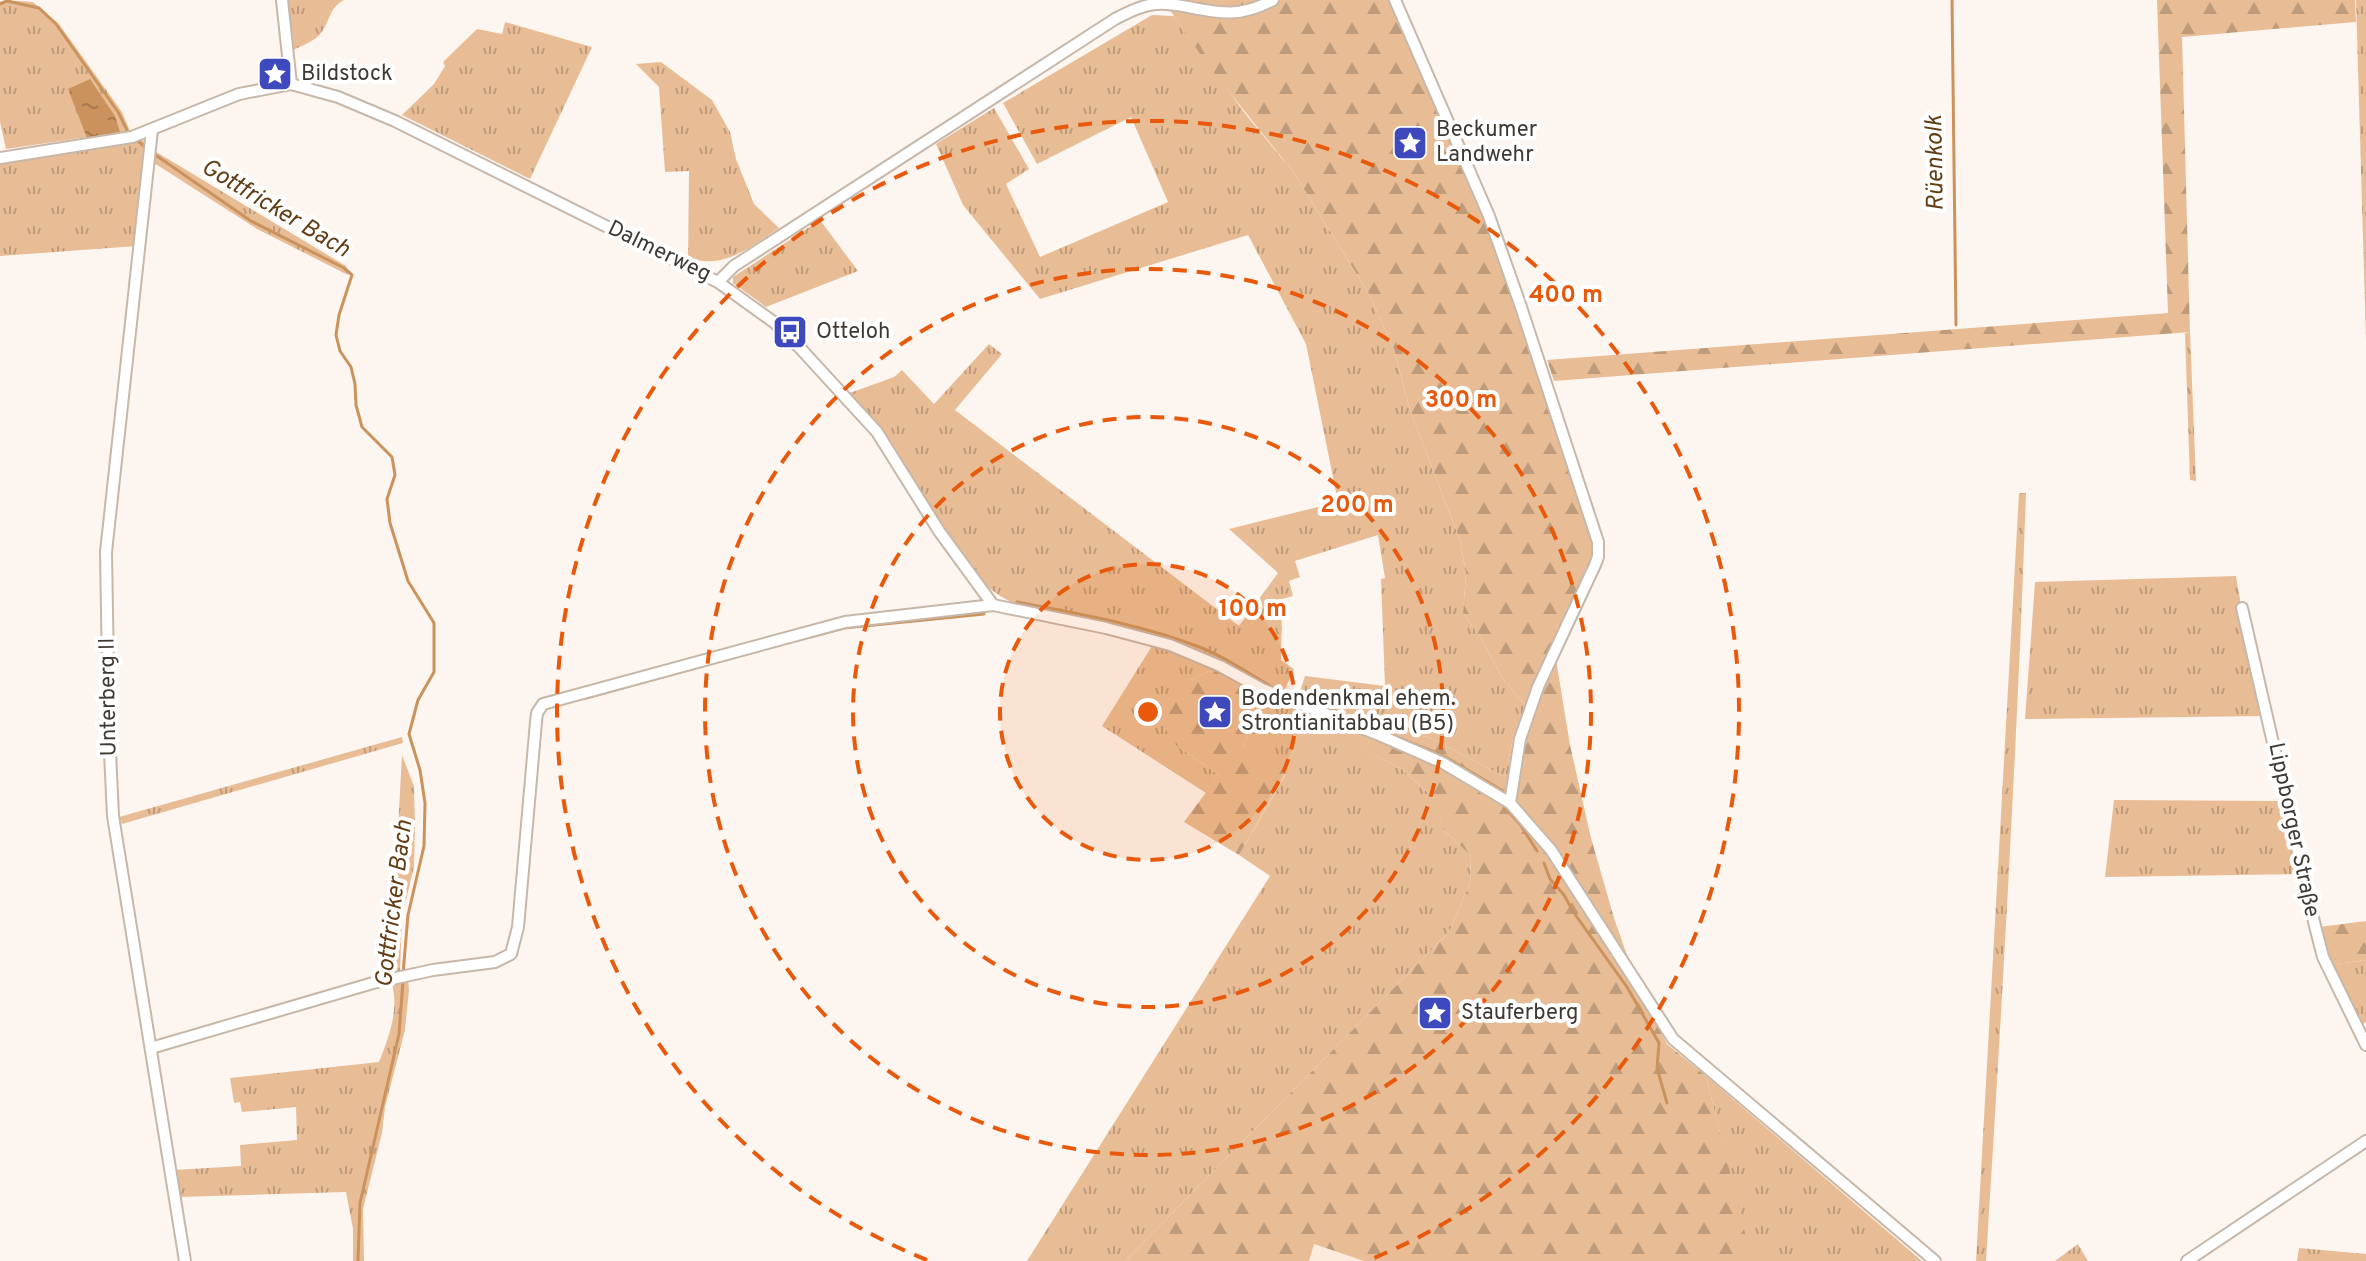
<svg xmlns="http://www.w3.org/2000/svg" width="2366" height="1261" font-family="Overpass,sans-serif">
	<defs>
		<pattern id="grass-tufts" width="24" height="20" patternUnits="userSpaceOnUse" patternTransform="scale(2)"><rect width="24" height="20" fill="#e8bd96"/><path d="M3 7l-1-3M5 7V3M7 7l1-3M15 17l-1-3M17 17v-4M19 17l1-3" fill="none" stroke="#bd9b7b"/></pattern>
		<pattern id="forest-firs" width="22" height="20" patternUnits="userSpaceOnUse" patternTransform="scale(2)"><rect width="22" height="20" fill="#e8bd96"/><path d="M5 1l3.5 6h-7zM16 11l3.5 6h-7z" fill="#bd9b7b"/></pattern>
		<pattern id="water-ripples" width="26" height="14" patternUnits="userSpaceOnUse" patternTransform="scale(2)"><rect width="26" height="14" fill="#ca935d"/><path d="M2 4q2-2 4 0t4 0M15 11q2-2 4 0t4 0" fill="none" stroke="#a5794d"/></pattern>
	</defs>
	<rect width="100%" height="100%" fill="#fdf6f0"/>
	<polygon fill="#fceadb" points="1314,1244 1364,1261 1309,1261"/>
	<g fill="url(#grass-tufts)">
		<polygon points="5,0 33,2 59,24 122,112 130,131 6,149 0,122 0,2"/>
		<path d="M 287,0 L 344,0 C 329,8 330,21 321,33 C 314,42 301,46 291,51 Z"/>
		<polygon points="2356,0 2366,0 2366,340"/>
		<path d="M 1152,15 L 1174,16 L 1247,116 L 1294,173 L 1369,294 L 1394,349 L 1410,410 L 1460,540 L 1466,574 L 1463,613 L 1481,638 L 1503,679 L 1526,706 L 1513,738 L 1505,777 L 1431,738 L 1367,723 L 1298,698 L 1305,676 L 1385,686 L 1381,579 L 1385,578 L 1378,535 L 1295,561 L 1300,577 L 1289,581 L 1293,596 L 1282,599 L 1281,660 L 1294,669 L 1283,694 C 1254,682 1231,664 1200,652 C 1145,630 1083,621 1025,608 C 1004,600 990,591 975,574 L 847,394 L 894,377 L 902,370 L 934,404 L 989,344 L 1002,354 L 955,410 L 1239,626 L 1278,573 L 1229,529 L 1338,502 L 1306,344 L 1248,235 L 1040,299 L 963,205 L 936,144 L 994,108 L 1029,169 L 1006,184 L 1040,257 L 1168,202 L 1131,117 L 1037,164 L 1003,103 Z"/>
		<polygon points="505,22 592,47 530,179 402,115 434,84 445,66 443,62 477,29 502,34"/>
		<path d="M 661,62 L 712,100 L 730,132 L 736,159 L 754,204 L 779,228 C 751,247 724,270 688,258 L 689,171 L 665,172 L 659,87 L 636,64 Z"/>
		<polygon points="139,138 146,143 137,246 0,256 0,163 68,154"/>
		<polygon points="153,150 346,266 348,275 257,229 154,163"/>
		<polygon points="820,220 858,271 766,307 733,283 733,277"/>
		<polygon points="2190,332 2196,481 2190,480 2185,333"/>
		<path d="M 2019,493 L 2026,493 C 2017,749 2002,1005 1986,1261 L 1976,1261 Z"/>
		<polygon points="2236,576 2243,617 2267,716 2025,719 2035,582"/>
		<polygon points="1152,646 1168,649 1213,669 1189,681 1177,746 1219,775 1206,793 1102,726"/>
		<polygon points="1267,699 1367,734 1355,745 1402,769 1436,800 1443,829 1470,855 1471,881 1449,932 1125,1261 1027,1261 1270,876 1239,855 1286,774 1243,745"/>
		<polygon points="402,737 403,743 122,824 119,817"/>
		<polygon points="402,755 414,786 415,826 414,867 402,917 400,972 390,975"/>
		<polygon points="2114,800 2285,801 2300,874 2105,877"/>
		<polygon points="2366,960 2366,1022 2359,1027 2329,965"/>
		<path d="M 408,979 L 409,990 L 405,1030 L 385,1107 L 382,1133 L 363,1209 L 364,1261 L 353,1261 L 353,1229 L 346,1192 L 179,1197 L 174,1170 L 241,1166 L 240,1145 L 297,1140 L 296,1107 L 242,1112 L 240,1102 L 234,1103 L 230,1078 L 379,1062 C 389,1036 399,1012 392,984 Z"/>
		<polygon points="1706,1076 1922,1261 1751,1261"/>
		<polygon points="2078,1244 2088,1261 2055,1261"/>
		<polygon points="2299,1248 2366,1254 2366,1261 2297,1261"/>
	</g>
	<g fill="url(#forest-firs)">
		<polygon points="1163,0 1391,0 1486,217 1594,543 1592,565 1553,641 1570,745 1591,838 1614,918 1641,995 1667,1044 1706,1076 1752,1261 1364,1261 1314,1244 1309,1261 1125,1261 1449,932 1471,881 1470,855 1443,829 1435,799 1402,769 1354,745 1375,725 1431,738 1505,777 1513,738 1526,706 1503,679 1481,638 1463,613 1466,574 1460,540 1410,410 1394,349 1369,294 1294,173 1207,64"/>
		<polygon points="2157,0 2355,0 2356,22 2182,37 2190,332 1554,381 1547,360 2168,313"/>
		<polygon points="1213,669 1267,699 1243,745 1286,773 1239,855 1184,822 1219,775 1177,746 1160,721 1189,681"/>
		<polygon points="2366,921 2366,960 2329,965 2319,927"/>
	</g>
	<polygon fill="url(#water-ripples)" points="90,79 115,116 120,132 87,138 68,89"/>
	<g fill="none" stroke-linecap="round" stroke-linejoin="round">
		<g stroke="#ca935d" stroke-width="3">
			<polyline points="1952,0 1956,325"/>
			<polyline points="0,4 7,1 39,8 56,24 118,112 129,134"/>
			<polyline points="135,139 148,149"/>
			<polyline points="55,154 75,151"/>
			<polyline points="154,154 251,221 344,268 352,275 339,315 336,335 340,351 351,367 355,384 356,405 362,427 392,457 395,475 387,499 390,523 408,581 434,623 434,672 418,700 409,734 420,770 425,803 424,846 408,915 403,974"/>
			<path d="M 1017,602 C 1079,614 1144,625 1202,648 C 1229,659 1252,676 1277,690"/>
			<polyline points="810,637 844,628 984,614"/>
			<polyline points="586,698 760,650"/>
			<polyline points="1359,722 1442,755 1503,791"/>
			<polyline points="1505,808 1520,824 1537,851"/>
			<polyline points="1544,863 1550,879 1564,895 1574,913 1627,987 1659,1043 1657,1068 1667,1103"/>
			<polyline points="358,1261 360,1203 399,1034 403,981"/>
		</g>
		<g stroke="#c7b7a9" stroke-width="14">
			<g id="minor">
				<polyline points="282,0 291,84"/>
				<polyline points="1395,0 1489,216 1520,304 1598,542 1598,557 1595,565 1538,687 1520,739 1510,803"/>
				<polyline points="152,130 106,552 109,731 113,816 185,1261"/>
				<polyline points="0,158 132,137 239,94 291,84 338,97 395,121 718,282 775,323 801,349 877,432 939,531 993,605"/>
				<path d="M 718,282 L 734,266 L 1115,19 C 1128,12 1142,5 1156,4 C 1167,3 1177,5 1188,7 C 1222,14 1241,17 1273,0"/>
				<polyline points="2242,608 2315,926 2323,957 2366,1045"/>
				<polyline points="151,1048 373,983 433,970 495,962 511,954 518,927 536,722 537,713 543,704 845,622 993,605 1106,628 1170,645 1220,666 1262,689 1377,734 1443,763 1510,803 1551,850 1673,1039 1935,1261"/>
				<polyline points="2187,1261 2366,1141"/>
			</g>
		</g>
		<use href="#minor" stroke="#fff" stroke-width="10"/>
	</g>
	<circle cx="1148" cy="712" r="148" fill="#e8590c" fill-opacity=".12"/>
	<g fill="none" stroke="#e8590c" stroke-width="4" stroke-dasharray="14 10">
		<circle cx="1148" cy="712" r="148"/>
		<circle cx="1148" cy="712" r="295"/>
		<circle cx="1148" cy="712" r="443"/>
		<path d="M927 1260A591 591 0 1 1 1369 1260"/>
	</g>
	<defs>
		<g id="sight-square" transform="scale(1.8)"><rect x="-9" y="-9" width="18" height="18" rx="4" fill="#3e49bd" stroke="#fff"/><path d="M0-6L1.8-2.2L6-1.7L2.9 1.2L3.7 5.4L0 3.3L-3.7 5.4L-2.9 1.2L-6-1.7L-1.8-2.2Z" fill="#fff"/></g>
		<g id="bus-square" transform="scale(1.8)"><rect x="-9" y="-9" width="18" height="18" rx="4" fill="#3e49bd" stroke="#fff"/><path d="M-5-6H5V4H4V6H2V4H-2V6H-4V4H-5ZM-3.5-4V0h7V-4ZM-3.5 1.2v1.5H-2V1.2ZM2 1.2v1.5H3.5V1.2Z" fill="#fff"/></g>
	</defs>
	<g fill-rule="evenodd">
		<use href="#sight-square" x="275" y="74"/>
		<use href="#sight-square" x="1410" y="143"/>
		<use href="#bus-square" x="790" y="332"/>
		<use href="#sight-square" x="1215" y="712"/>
		<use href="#sight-square" x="1435" y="1013"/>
	</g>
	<g text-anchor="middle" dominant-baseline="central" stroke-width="8" stroke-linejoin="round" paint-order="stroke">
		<g font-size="22" fill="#3f3933" stroke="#fff" text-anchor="start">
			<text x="301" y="74">Bildstock</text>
			<text x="1436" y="130">Beckumer<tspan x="1436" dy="25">Landwehr</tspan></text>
			<text x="816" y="332">Otteloh</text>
			<text x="1241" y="699">Bodendenkmal ehem.<tspan x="1241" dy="25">Strontianitabbau (B5)</tspan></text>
			<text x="1461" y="1013">Stauferberg</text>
		</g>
		<g font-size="22" fill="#3f3933" stroke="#fff">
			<text transform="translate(659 252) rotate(26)">Dalmerweg</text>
			<text transform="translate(109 697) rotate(-91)">Unterberg II</text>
			<text transform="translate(2293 830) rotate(78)">Lippborger Straße</text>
		</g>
		<g font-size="24" font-style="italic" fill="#633d14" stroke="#fff">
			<text transform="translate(1936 163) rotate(-91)">Rüenkolk</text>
			<text transform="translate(275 209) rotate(31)">Gottfricker Bach</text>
			<text transform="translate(395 904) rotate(-83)">Gottfricker Bach</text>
		</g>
	</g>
	<circle cx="1148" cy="712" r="12" fill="#e8590c" stroke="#fff" stroke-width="4"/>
	<g font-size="24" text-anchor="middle" font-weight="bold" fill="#e8590c" stroke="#fff" stroke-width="8" stroke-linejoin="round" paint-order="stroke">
		<text x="1566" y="302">400 m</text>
		<text x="1461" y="407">300 m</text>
		<text x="1357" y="512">200 m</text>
		<text x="1253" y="616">100 m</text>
	</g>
</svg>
